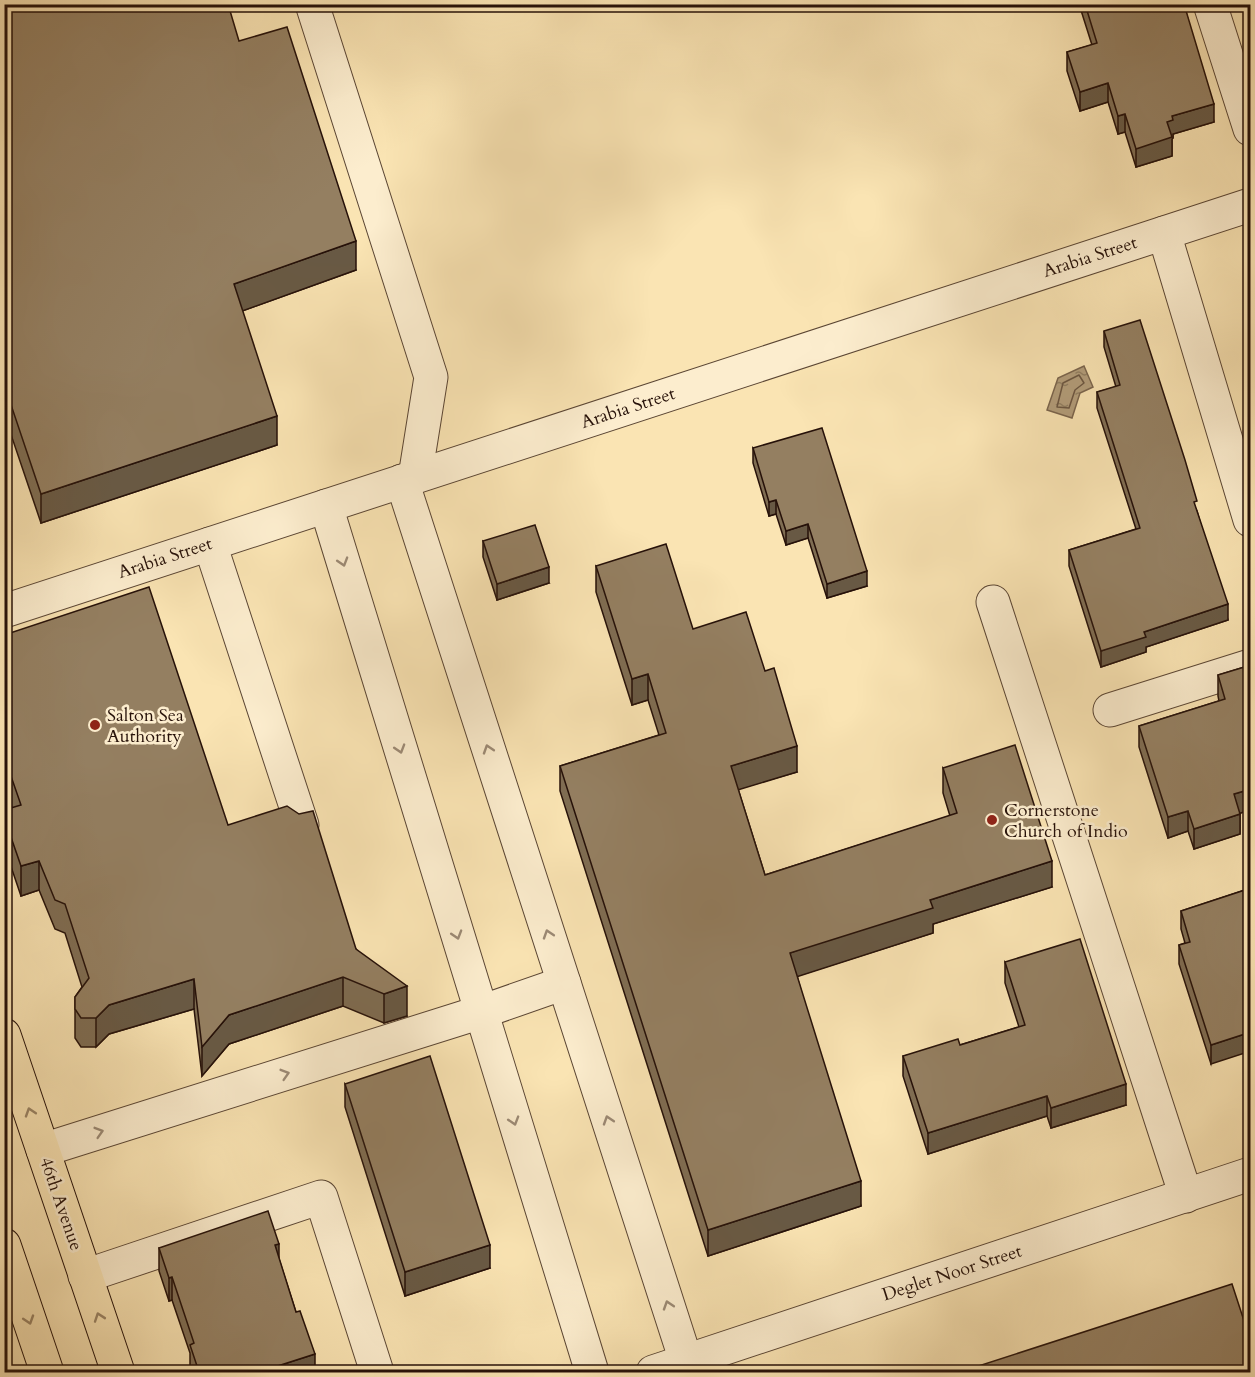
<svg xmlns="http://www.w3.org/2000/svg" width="1255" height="1377" font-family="Cardo,serif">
	<defs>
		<pattern id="water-ripples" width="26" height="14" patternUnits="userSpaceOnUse" patternTransform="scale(1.5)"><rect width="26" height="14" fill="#b29c79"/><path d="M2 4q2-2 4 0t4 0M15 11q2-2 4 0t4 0" fill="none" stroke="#917e61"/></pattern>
	</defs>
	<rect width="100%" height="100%" fill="#fae4b3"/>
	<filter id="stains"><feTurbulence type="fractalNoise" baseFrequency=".00333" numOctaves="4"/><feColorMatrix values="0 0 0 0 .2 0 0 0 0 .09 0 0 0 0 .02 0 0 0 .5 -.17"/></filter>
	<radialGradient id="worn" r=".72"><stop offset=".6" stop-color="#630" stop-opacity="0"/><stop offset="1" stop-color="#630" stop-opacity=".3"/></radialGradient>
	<polygon fill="url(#water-ripples)" stroke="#7a644c" stroke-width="1.5" points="1084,366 1093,387 1080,393 1072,418 1047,410 1058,378"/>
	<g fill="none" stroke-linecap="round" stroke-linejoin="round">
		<polygon stroke="#6c5641" stroke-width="1.5" points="1079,375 1084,383 1075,390 1069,408 1057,407 1063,383"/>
		<g stroke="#5b4634" stroke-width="35">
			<g id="minor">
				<polyline points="312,4 431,377 415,477"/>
				<polyline points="1210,4 1250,129"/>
				<polyline points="1164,233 1250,520"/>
				<polyline points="402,481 686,1361"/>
				<polyline points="326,506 592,1372"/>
				<polyline points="210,544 302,825"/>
				<polyline points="993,602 1186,1196"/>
				<polyline points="4,611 1250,205"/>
				<polyline points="1110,710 1250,666"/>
				<polyline points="43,1150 481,1012 564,983"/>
				<polyline points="85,1276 321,1197 377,1372"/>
				<polyline points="653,1372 1250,1174"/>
			</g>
		</g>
		<g stroke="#261109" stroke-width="35">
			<g id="major">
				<polyline points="4,1035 118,1372"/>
				<polyline points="4,1245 47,1372"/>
			</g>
		</g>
		<use href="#minor" stroke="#fcedce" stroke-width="33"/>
		<use href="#major" stroke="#fae4b3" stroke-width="33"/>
	</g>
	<g fill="#7f6d53" stroke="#261109" stroke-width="1.5">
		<polygon points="4,4 239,41 356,270 242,311 277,445 41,523 4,414"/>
		<polygon points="1079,4 1184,4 1214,122 1173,134 1173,138 1172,139 1172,156 1136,167 1125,132 1118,134 1108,102 1080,111 1067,71 1067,52 1092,45"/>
		<polygon points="1242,4 1251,4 1251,30"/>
		<polygon points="1246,289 1251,303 1251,318 1246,305"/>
		<polygon points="1251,326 1251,363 1244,344 1244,328"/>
		<polygon points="1104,331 1197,511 1228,620 1146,647 1146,652 1101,667 1069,566 1069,550 1136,529 1097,408 1097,392 1116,387 1104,347"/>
		<polygon points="753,448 867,586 827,598 808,538 786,545 776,514 769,516 753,463"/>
		<polygon points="483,541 549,583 497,600 483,557"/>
		<polygon points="596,566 693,629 797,772 738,789 765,875 950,816 943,793 943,768 1052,887 933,924 933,933 797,976 861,1206 708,1256 560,791 560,766 659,735 648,700 632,705 596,592"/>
		<polygon points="4,635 228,825 356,949 407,1016 384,1023 343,1006 229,1044 202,1076 194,1009 109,1034 96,1047 81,1047 75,1038 75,997 82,987 65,933 55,929 39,890 21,896 4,846 4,810 12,808 4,785"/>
		<polygon points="1251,665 1251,810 1240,813 1240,834 1194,849 1188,831 1168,838 1139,747 1139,726 1219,701 1218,696 1218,675"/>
		<polygon points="1251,888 1211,1064 1179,964 1179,945 1185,943 1181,929 1181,911"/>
		<polygon points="1005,962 1126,1105 1051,1128 1047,1116 928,1154 903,1076 903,1056 960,1045 1019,1027 1005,983"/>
		<polygon points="345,1084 490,1268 405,1296 345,1107"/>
		<polygon points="159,1248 279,1259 315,1372 192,1372 190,1368 190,1353 172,1300 169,1301 159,1271"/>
	</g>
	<g fill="#685944" stroke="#261109" stroke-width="1.5">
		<polygon points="1108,83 1108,102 1080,111 1080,92"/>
		<polygon points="1214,104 1214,122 1173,134 1173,138 1172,139 1172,156 1136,167 1136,149 1167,122 1172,116"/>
		<polygon points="1125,114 1125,132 1118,134 1118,116"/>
		<polygon points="356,241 356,270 234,314 234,284"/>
		<polygon points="277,416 277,445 41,523 41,494"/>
		<polygon points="776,500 776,514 769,516 769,502"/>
		<polygon points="808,524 808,538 786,545 786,531"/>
		<polygon points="549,567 549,583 497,600 497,584"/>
		<polygon points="867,571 867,586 827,598 827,584"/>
		<polygon points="1228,604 1228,620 1146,647 1146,652 1101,667 1101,651 1144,632"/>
		<polygon points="648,674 648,700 632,705 632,679"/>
		<polygon points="797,746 797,772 731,792 731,766"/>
		<polygon points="1251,789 1251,810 1234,815 1234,794"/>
		<polygon points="1188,811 1188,831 1168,838 1168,817"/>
		<polygon points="1240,814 1240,834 1194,849 1194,829"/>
		<polygon points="39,861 39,890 21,896 21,866"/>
		<polygon points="1052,861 1052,887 933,924 933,933 790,979 790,953 930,900"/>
		<polygon points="343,977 343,1006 229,1044 202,1076 202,1047 229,1015"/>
		<polygon points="194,979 194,1009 109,1034 96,1047 96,1018 109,1005"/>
		<polygon points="407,986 407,1016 384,1023 384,994"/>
		<polygon points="1251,1032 1251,1051 1211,1064 1211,1045"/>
		<polygon points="1126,1084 1126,1105 1051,1128 1051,1108"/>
		<polygon points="1047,1096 1047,1116 928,1154 928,1133"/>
		<polygon points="861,1181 861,1206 708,1256 708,1230"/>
		<polygon points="279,1244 279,1267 275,1245"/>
		<polygon points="490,1245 490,1268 405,1296 405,1272"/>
		<polygon points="172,1277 172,1300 169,1301 169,1278"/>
		<polygon points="315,1354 315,1372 259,1372"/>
	</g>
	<g fill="#947f61" stroke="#261109" stroke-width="1.5">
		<polygon points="4,4 228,4 239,41 287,27 356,241 234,284 277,416 41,494 4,384"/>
		<polygon points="1085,4 1184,4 1214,104 1172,116 1173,120 1167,122 1172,137 1136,149 1125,114 1118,116 1108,83 1080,92 1067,52 1097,43"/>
		<polygon points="1251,288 1251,303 1246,289"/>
		<polygon points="1140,320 1185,460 1197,501 1194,502 1228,604 1144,632 1146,637 1101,651 1069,550 1140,528 1097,392 1120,385 1104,331"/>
		<polygon points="1251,326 1251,347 1244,328"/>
		<polygon points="822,428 867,571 827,584 808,524 786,531 776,500 769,502 753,448"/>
		<polygon points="535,525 549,567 497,584 483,541"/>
		<polygon points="666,544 693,629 746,612 765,671 774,668 797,746 731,766 765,875 957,813 943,768 1015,745 1052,861 930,900 933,908 790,953 861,1181 708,1230 560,766 666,733 648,674 632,679 596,566"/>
		<polygon points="149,587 228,825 287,806 299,814 313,811 356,949 407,986 384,994 343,977 229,1015 202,1047 194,979 109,1005 96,1018 81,1018 75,1009 75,997 89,978 65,904 55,900 39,861 21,866 4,817 4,810 21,805 4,756 4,635"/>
		<polygon points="1251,665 1251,789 1234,794 1240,814 1194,829 1188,811 1168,817 1139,726 1225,699 1218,675"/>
		<polygon points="1251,888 1251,1032 1211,1045 1179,945 1190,942 1181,911"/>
		<polygon points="1080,939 1126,1084 1051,1108 1047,1096 928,1133 903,1056 958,1039 960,1045 1025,1025 1005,962"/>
		<polygon points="430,1056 490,1245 405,1272 345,1084"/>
		<polygon points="268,1211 279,1244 275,1245 296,1312 300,1311 315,1354 259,1372 199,1372 190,1345 194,1343 172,1277 169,1278 159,1248"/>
		<polygon points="1232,1284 1248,1333 1251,1332 1251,1372 960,1372"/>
	</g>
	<defs><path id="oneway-chevron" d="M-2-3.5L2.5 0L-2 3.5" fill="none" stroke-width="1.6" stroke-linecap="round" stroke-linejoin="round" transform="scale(1.5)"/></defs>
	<g stroke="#9c8a75">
		<use href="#oneway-chevron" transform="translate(343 562) rotate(73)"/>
		<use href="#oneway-chevron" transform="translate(400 749) rotate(73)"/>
		<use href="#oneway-chevron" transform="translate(488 749) rotate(-108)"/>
		<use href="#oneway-chevron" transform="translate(548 934) rotate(-108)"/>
		<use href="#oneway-chevron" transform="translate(457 935) rotate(73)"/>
		<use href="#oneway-chevron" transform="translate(285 1074) rotate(-17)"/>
		<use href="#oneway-chevron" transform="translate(608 1120) rotate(-108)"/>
		<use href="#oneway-chevron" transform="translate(514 1121) rotate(73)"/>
		<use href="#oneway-chevron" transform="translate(99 1132) rotate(-17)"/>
		<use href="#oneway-chevron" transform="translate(668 1305) rotate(-108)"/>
	</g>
	<g stroke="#9b8566">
		<use href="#oneway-chevron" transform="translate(30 1112) rotate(-108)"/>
		<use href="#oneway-chevron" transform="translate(99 1317) rotate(-109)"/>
		<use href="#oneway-chevron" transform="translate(29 1320) rotate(72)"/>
	</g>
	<g fill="#8f2418" stroke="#fcedce" stroke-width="2">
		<circle cx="95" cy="725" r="6"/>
		<circle cx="992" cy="820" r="6"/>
	</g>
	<g text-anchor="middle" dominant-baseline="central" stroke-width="5" stroke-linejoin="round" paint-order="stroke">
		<g font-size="18" fill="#261109" stroke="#fcedce">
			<text transform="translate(1090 257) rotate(-18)">Arabia Street</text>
			<text transform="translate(628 408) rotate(-18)">Arabia Street</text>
			<text transform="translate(165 558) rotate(-18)">Arabia Street</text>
			<text transform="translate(61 1204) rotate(71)">46th Avenue</text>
			<text transform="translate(952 1273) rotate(-18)">Deglet Noor Street</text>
		</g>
		<g font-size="18" fill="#261109" stroke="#fcedce" text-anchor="start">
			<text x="107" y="715">Salton Sea<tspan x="107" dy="21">Authority</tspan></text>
			<text x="1004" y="810">Cornerstone<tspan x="1004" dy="21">Church of Indio</tspan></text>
		</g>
	</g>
	<rect width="1255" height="1377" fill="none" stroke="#fae4b3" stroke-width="24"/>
	<rect x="6" y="6" width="1243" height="1365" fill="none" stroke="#261109" stroke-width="3"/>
	<rect x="12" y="12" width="1231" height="1353" fill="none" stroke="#261109" stroke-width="1.5"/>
	<rect width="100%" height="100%" filter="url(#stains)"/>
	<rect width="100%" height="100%" fill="url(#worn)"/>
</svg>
